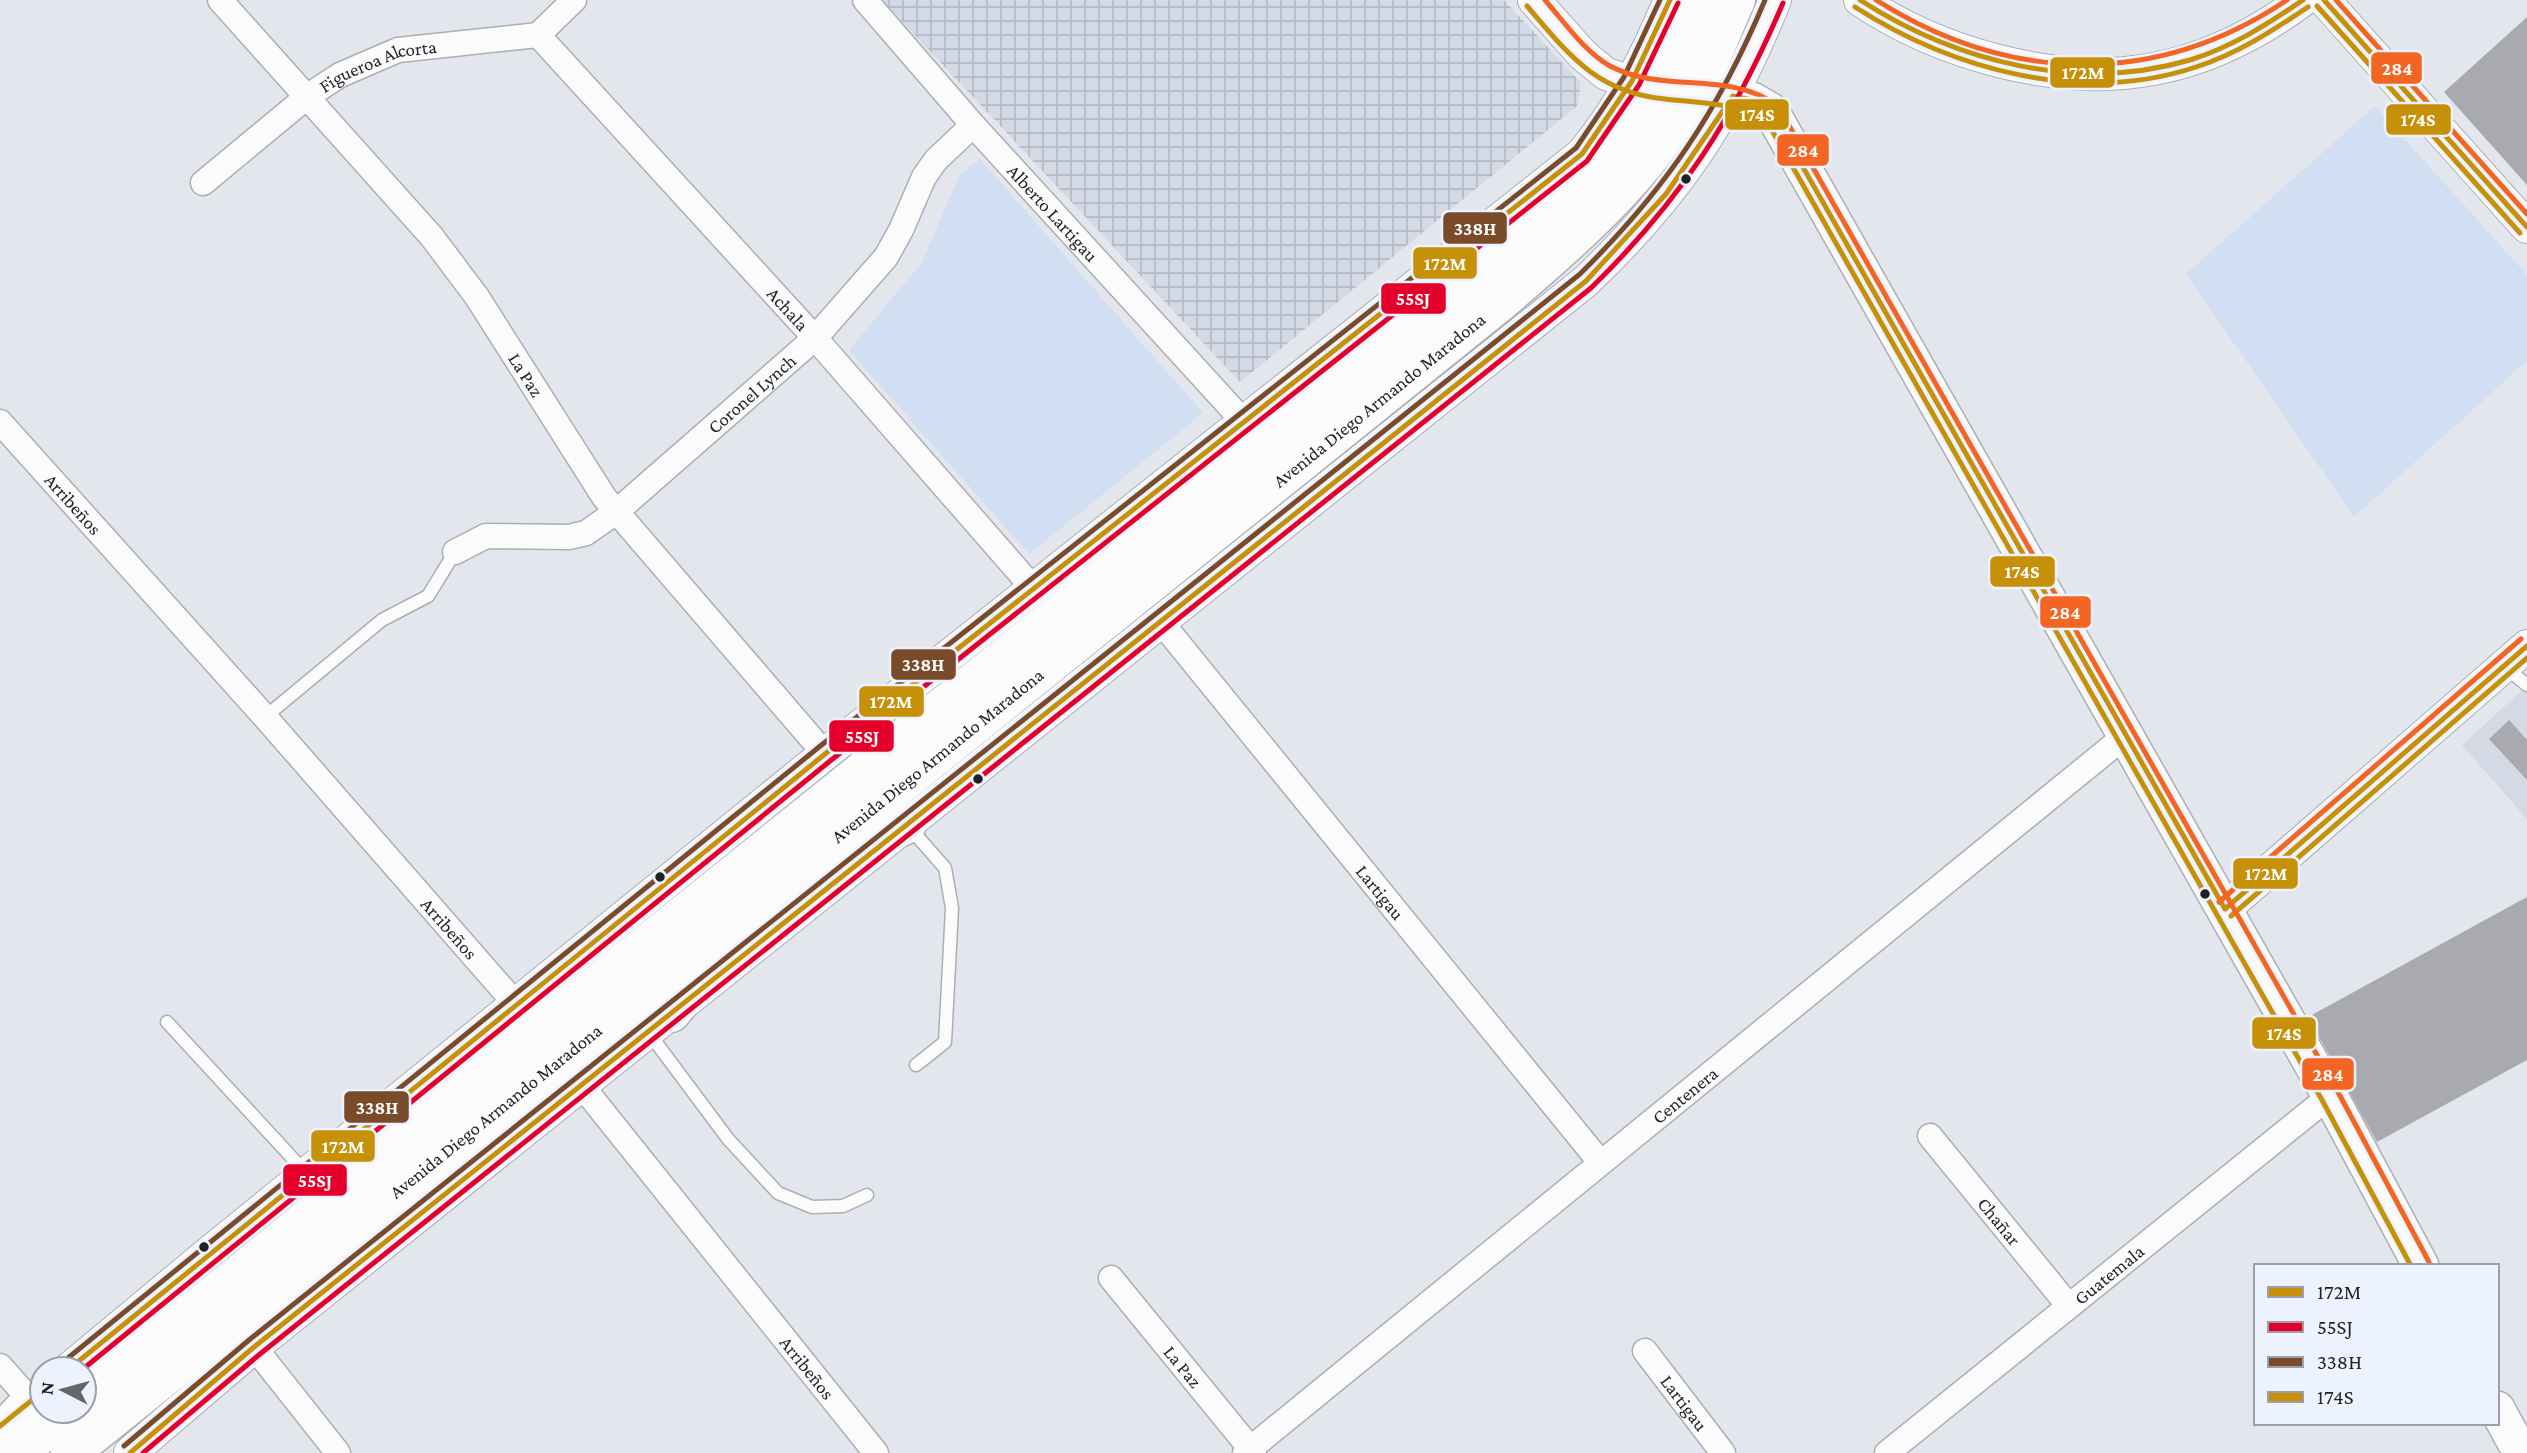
<svg xmlns="http://www.w3.org/2000/svg" width="2527" height="1453" font-family="'Crimson Pro',serif">
	<defs>
		<pattern id="industrial-grid" width="8" height="8" patternUnits="userSpaceOnUse" patternTransform="scale(1.75)"><rect width="8" height="8" fill="#d3dae6"/><path d="M0 4h8M4 0v8" fill="none" stroke="#b5bbc5"/></pattern>
	</defs>
	<rect width="100%" height="100%" fill="#e3e7ed"/>
	<polygon fill="#d3dae6" points="2527,686 2527,819 2462,745"/>
	<polygon fill="url(#industrial-grid)" points="882,0 1504,0 1581,83 1577,106 1240,382"/>
	<g fill="#d2def2">
		<polygon points="2375,106 2527,275 2527,361 2354,517 2186,274"/>
		<polygon points="980,159 1203,413 1029,554 849,350 922,262 960,174"/>
	</g>
	<g fill="#a8aaaf">
		<polygon points="2527,17 2527,185 2444,92"/>
		<polygon points="2509,720 2527,740 2527,780 2489,739"/>
		<polygon points="2527,897 2527,1060 2377,1142 2308,1017"/>
	</g>
	<g fill="none" stroke-linecap="round" stroke-linejoin="round">
		<g stroke="#abaeb3" stroke-width="15">
			<g id="service">
				<polyline points="2504,666 2527,685"/>
				<polyline points="265,717 382,620 428,596 455,552"/>
				<polyline points="909,827 945,868 952,908 945,1042 916,1065"/>
				<polyline points="167,1022 307,1174"/>
				<polyline points="649,1033 728,1139 778,1193 812,1207 843,1206 867,1195"/>
			</g>
		</g>
		<g stroke="#abaeb3" stroke-width="27">
			<g id="minor">
				<path id="s1" d="M 220,0 L 432,237 L 477,297 L 604,497 L 825,754"/>
				<path id="s2" d="M 865,0 L 973,125 L 1245,423"/>
				<path id="s3" d="M 538,35 L 815,338 L 1033,588"/>
				<path id="s4" d="M 203,183 L 308,96 L 340,75 L 398,50 L 538,35 L 574,0"/>
				<path id="s5" d="M 0,422 L 265,717 L 528,1018"/>
				<path id="s6" d="M 455,552 L 486,536 L 569,537 L 586,533 L 616,512 L 815,338 L 886,257 L 901,230 L 924,177 L 936,160 L 973,125"/>
				<path id="s7" d="M 1161,622 L 1600,1162"/>
				<path id="s8" d="M 570,1071 L 876,1453"/>
				<path id="s9" d="M 1930,1136 L 2068,1305"/>
				<path id="s10" d="M 1111,1278 L 1254,1453"/>
				<polyline points="243,1333 338,1453"/>
				<path id="s11" d="M 1645,1351 L 1723,1453"/>
				<polyline points="0,1366 31,1401"/>
				<path id="s12" d="M 1245,1453 L 2125,736"/>
				<path id="s13" d="M 1887,1453 L 2330,1096"/>
			</g>
		</g>
		<g stroke="#abaeb3" stroke-width="34">
			<g id="tertiary">
				<polyline points="1534,0 1583,55 1606,74 1652,88"/>
				<path d="M 1860,0 C 1900,27 1943,46 1991,59 C 2108,91 2205,73 2303,0"/>
				<polyline points="2324,0 2527,227"/>
				<polyline points="2225,909 2527,646"/>
				<path d="M 69,1369 L 211,1251 L 825,754 L 1582,154 C 1621,107 1646,57 1670,0"/>
				<path d="M 130,1453 L 254,1347 L 1586,281 C 1679,192 1727,119 1775,0"/>
			</g>
		</g>
		<g stroke="#abaeb3" stroke-width="38">
			<g id="secondary">
				<polyline points="1733,96 1752,100 1771,111 2330,1096 2421,1266"/>
				<polyline points="2497,1409 2521,1453"/>
			</g>
		</g>
		<g stroke="#abaeb3" stroke-width="41">
			<g id="primary">
				<polyline points="831,860 907,824"/>
				<polyline points="671,1013 725,947"/>
				<path d="M 84,1400 L 539,1030 L 1543,225 C 1561,210 1580,195 1596,178 C 1645,129 1673,63 1699,0"/>
				<polyline points="0,1434 31,1401"/>
				<polyline points="18,1453 70,1411"/>
				<path id="s14" d="M 70,1453 L 1499,303 C 1573,240 1645,178 1694,93 C 1711,64 1722,30 1736,0"/>
			</g>
		</g>
		<use href="#service" stroke="#fbfbfc" stroke-width="12"/>
		<use href="#minor" stroke="#fbfbfc" stroke-width="24"/>
		<use href="#tertiary" stroke="#fbfbfc" stroke-width="32"/>
		<use href="#secondary" stroke="#fbfbfc" stroke-width="35"/>
		<use href="#primary" stroke="#fbfbfc" stroke-width="38"/>
		<g stroke="#ecf3ff" stroke-width="10">
			<g id="bus-1">
				<path d="M 1860,0 C 1956,62 2078,93 2190,60 C 2232,47 2268,24 2303,0"/>
				<polyline points="2324,0 2527,227"/>
				<polyline points="69,1369 825,754 1582,154 1632,81 1670,0"/>
				<polyline points="0,1426 42,1392"/>
				<polyline points="130,1453 254,1347 1586,281 1666,194 1733,96 1752,100 1771,111 2225,909 2527,646"/>
			</g>
		</g>
		<g stroke="#ecf3ff" stroke-width="10">
			<g id="bus-2">
				<polyline points="83,1369 830,761 1587,161 1639,85 1678,3"/>
				<path d="M 143,1453 L 260,1354 L 1591,288 C 1681,200 1734,118 1783,3"/>
			</g>
		</g>
		<g stroke="#ecf3ff" stroke-width="10">
			<g id="bus-3">
				<polyline points="63,1362 819,747 1576,148 1624,77 1660,0"/>
				<path d="M 124,1446 L 249,1340 L 1580,274 C 1666,189 1718,112 1765,0"/>
			</g>
		</g>
		<g stroke="#ecf3ff" stroke-width="10">
			<g id="bus-4">
				<path d="M 1527,6 C 1569,55 1596,92 1665,99 C 1700,103 1732,103 1765,118 L 2322,1100 L 2411,1266"/>
				<polyline points="2317,6 2520,233"/>
				<path d="M 1855,7 C 1953,70 2082,105 2196,67 C 2237,54 2272,31 2308,7"/>
				<polyline points="2231,916 2527,658"/>
			</g>
		</g>
		<g stroke="#ecf3ff" stroke-width="10">
			<g id="bus-5">
				<path d="M 1545,0 C 1565,23 1584,51 1610,66 C 1662,94 1731,70 1778,106 L 2338,1092 L 2429,1262"/>
				<path d="M 1876,0 C 2009,84 2156,88 2287,0"/>
				<polyline points="2336,0 2527,214"/>
				<polyline points="2219,902 2521,639"/>
			</g>
		</g>
		<use href="#bus-1" stroke="#c69109" stroke-width="5"/>
		<use href="#bus-2" stroke="#e4002b" stroke-width="5"/>
		<use href="#bus-3" stroke="#7a4b2a" stroke-width="5"/>
		<use href="#bus-4" stroke="#c69109" stroke-width="5"/>
		<use href="#bus-5" stroke="#f26522" stroke-width="5"/>
	</g>
	<g fill="#1f2125" stroke="#ecf3ff" stroke-width="2.5">
		<circle cx="1686" cy="179" r="6"/>
		<circle cx="978" cy="779" r="6"/>
		<circle cx="660" cy="877" r="6"/>
		<circle cx="2205" cy="894" r="6"/>
		<circle cx="204" cy="1247" r="6"/>
	</g>
	<g text-anchor="middle" dominant-baseline="central" stroke-width="7" stroke-linejoin="round" paint-order="stroke">
		<g font-size="19" fill="#1f2125" stroke="#ecf3ff">
			<text stroke="none"><textPath href="#s4" startOffset="214">Figueroa Alcorta</textPath></text>
			<text stroke="none"><textPath href="#s2" startOffset="284">Alberto Lartigau</textPath></text>
			<text stroke="none"><textPath href="#s3" startOffset="371">Achala</textPath></text>
			<text stroke="none"><textPath href="#s1" startOffset="485">La Paz</textPath></text>
			<text stroke="none"><textPath href="#s6" startOffset="352">Coronel Lynch</textPath></text>
			<text stroke="none"><textPath href="#s14" startOffset="1680">Avenida Diego Armando Maradona</textPath></text>
			<text stroke="none"><textPath href="#s5" startOffset="110">Arribeños</textPath></text>
			<text stroke="none"><textPath href="#s14" startOffset="1113">Avenida Diego Armando Maradona</textPath></text>
			<text stroke="none"><textPath href="#s7" startOffset="348">Lartigau</textPath></text>
			<text stroke="none"><textPath href="#s5" startOffset="677">Arribeños</textPath></text>
			<text stroke="none"><textPath href="#s12" startOffset="567">Centenera</textPath></text>
			<text stroke="none"><textPath href="#s14" startOffset="546">Avenida Diego Armando Maradona</textPath></text>
			<text stroke="none"><textPath href="#s9" startOffset="110">Chañar</textPath></text>
			<text stroke="none"><textPath href="#s13" startOffset="285">Guatemala</textPath></text>
			<text stroke="none"><textPath href="#s10" startOffset="114">La Paz</textPath></text>
			<text stroke="none"><textPath href="#s8" startOffset="380">Arribeños</textPath></text>
			<text stroke="none"><textPath href="#s11" startOffset="65">Lartigau</textPath></text>
		</g>
	</g>
	<g stroke="#ecf3ff" stroke-width="2.5">
		<rect x="2370" y="51" width="53" height="34" rx="7" fill="#f26522"/>
		<rect x="2049" y="56" width="67" height="33" rx="7" fill="#c69109"/>
		<rect x="1724" y="98" width="66" height="33" rx="7" fill="#c69109"/>
		<rect x="2385" y="103" width="67" height="33" rx="7" fill="#c69109"/>
		<rect x="1776" y="133" width="54" height="34" rx="7" fill="#f26522"/>
		<rect x="1442" y="211" width="66" height="34" rx="7" fill="#7a4b2a"/>
		<rect x="1412" y="246" width="66" height="34" rx="7" fill="#c69109"/>
		<rect x="1380" y="282" width="67" height="33" rx="7" fill="#e4002b"/>
		<rect x="1989" y="555" width="67" height="33" rx="7" fill="#c69109"/>
		<rect x="2039" y="595" width="53" height="34" rx="7" fill="#f26522"/>
		<rect x="890" y="648" width="67" height="33" rx="7" fill="#7a4b2a"/>
		<rect x="858" y="685" width="67" height="33" rx="7" fill="#c69109"/>
		<rect x="828" y="719" width="67" height="34" rx="7" fill="#e4002b"/>
		<rect x="2232" y="857" width="67" height="33" rx="7" fill="#c69109"/>
		<rect x="2251" y="1016" width="66" height="34" rx="7" fill="#c69109"/>
		<rect x="2301" y="1057" width="54" height="34" rx="7" fill="#f26522"/>
		<rect x="343" y="1090" width="67" height="34" rx="7" fill="#7a4b2a"/>
		<rect x="310" y="1129" width="66" height="34" rx="7" fill="#c69109"/>
		<rect x="282" y="1163" width="66" height="34" rx="7" fill="#e4002b"/>
	</g>
	<g font-size="19" text-anchor="middle" font-weight="bold" fill="#fff">
		<text x="2397" y="75">284</text>
		<text x="2083" y="79">172M</text>
		<text x="1757" y="121">174S</text>
		<text x="2418" y="126">174S</text>
		<text x="1803" y="157">284</text>
		<text x="1475" y="235">338H</text>
		<text x="1445" y="270">172M</text>
		<text x="1413" y="305">55SJ</text>
		<text x="2022" y="578">174S</text>
		<text x="2065" y="619">284</text>
		<text x="923" y="671">338H</text>
		<text x="891" y="708">172M</text>
		<text x="862" y="743">55SJ</text>
		<text x="2266" y="880">172M</text>
		<text x="2284" y="1040">174S</text>
		<text x="2328" y="1081">284</text>
		<text x="377" y="1114">338H</text>
		<text x="343" y="1153">172M</text>
		<text x="315" y="1187">55SJ</text>
	</g>
	<rect x="2254" y="1264" width="245" height="161" fill="#ecf3ff" stroke="#9a9fa8" stroke-width="2"/>
	<rect x="2268" y="1287" width="35" height="10" fill="#c69109" stroke="#9a9fa8" stroke-width="2"/>
	<text x="2317" y="1299" font-size="21" fill="#1f2125">172M</text>
	<rect x="2268" y="1322" width="35" height="10" fill="#e4002b" stroke="#9a9fa8" stroke-width="2"/>
	<text x="2317" y="1334" font-size="21" fill="#1f2125">55SJ</text>
	<rect x="2268" y="1357" width="35" height="10" fill="#7a4b2a" stroke="#9a9fa8" stroke-width="2"/>
	<text x="2317" y="1369" font-size="21" fill="#1f2125">338H</text>
	<rect x="2268" y="1392" width="35" height="10" fill="#c69109" stroke="#9a9fa8" stroke-width="2"/>
	<text x="2317" y="1404" font-size="21" fill="#1f2125">174S</text>
	<g transform="translate(63 1390) rotate(276)"><circle r="33" fill="#ecf3ff" stroke="#9a9fa8" stroke-width="2"/>
	<path d="M0-5L12 26L0 18L-12 26Z" fill="#64666b"/>
	<text y="-10" font-size="19" font-weight="bold" text-anchor="middle" fill="#1f2125">N</text>
	</g>
</svg>
